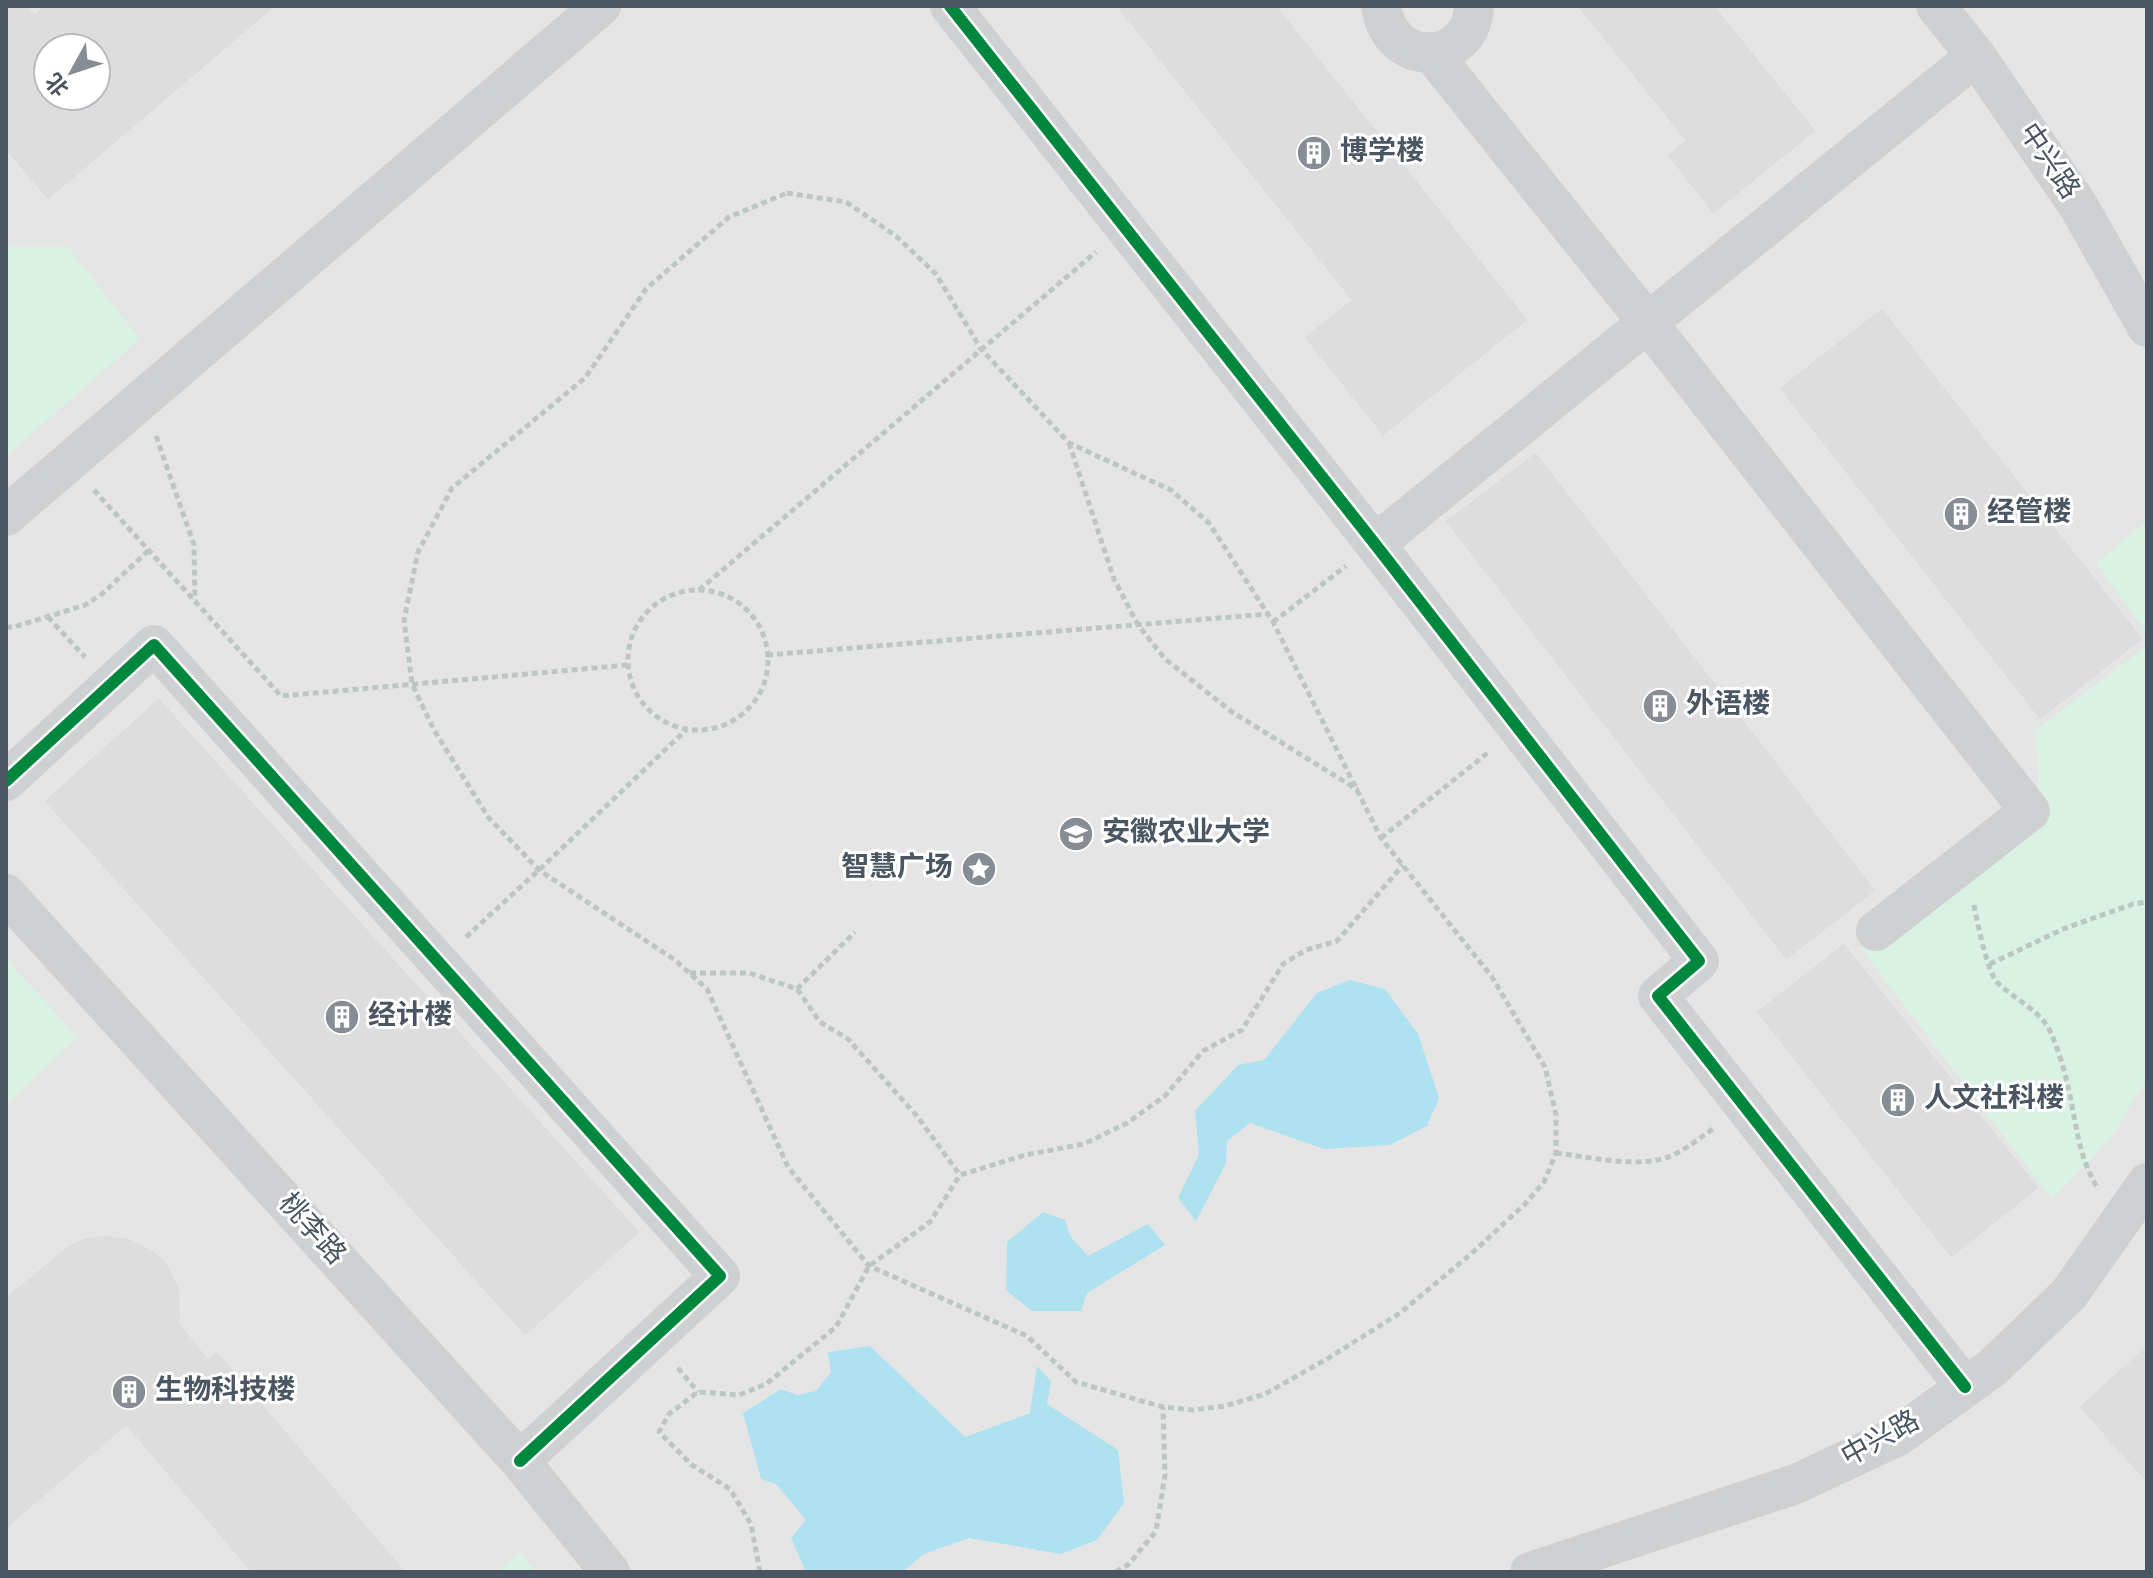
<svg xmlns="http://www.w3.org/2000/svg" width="2153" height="1578" font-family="Overpass,'Noto Sans SC',sans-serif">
	<rect width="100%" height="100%" fill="#f4f4f4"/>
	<path fill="#e6e5e6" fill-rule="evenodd" d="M 6,6 L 2147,6 L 2147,1572 L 6,1572 ZM 48,48 L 96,48 L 96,96 L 48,96 Z"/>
	<g fill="#d9f2e3">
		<polygon points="6,247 68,247 140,339 6,456"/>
		<polygon points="2147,521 2147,633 2096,563"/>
		<polygon points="2147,646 2147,1078 2109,1141 2052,1199 1862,950 2039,808 2036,730"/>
		<polygon points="6,959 78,1037 6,1105"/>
		<polygon points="520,1553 536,1572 497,1572"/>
	</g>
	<g fill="#aee2f0">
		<polygon points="1350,980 1385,989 1418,1034 1439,1098 1427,1126 1390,1145 1324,1149 1250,1123 1227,1141 1226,1163 1196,1221 1178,1198 1199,1154 1195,1111 1238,1065 1264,1060 1317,993"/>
		<polygon points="1043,1212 1065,1220 1070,1236 1088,1256 1148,1224 1165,1245 1087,1293 1081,1311 1032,1311 1006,1290 1007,1242"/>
		<polygon points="870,1346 965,1437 1030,1413 1037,1366 1051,1381 1047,1404 1118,1450 1124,1503 1097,1540 1061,1554 969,1538 924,1554 902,1572 806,1572 791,1538 806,1520 776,1484 761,1479 743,1413 781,1389 797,1395 816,1391 831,1372 828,1352"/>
	</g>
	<g fill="#ddddde" stroke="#e5e6e7" stroke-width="2" fill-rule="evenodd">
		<path d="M 6,6 L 28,6 L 35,13 L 43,6 L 277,6 L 48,201 L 6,152 ZM 48,48 L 96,48 L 96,96 L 48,96 Z"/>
		<polygon points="1115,6 1278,6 1529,320 1383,437 1303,337 1350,300"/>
		<polygon points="1576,6 1716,6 1817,131 1713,215 1666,155 1684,140"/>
		<polygon points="1882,307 2144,639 2040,721 1778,388"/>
		<polygon points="1536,451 1877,891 1786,961 1444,521"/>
		<polygon points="159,697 641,1232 525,1337 43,801"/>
		<polygon points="1844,942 2040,1188 1951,1259 1755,1012"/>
		<polygon points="105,1234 130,1238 152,1249 162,1257 170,1267 180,1289 181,1324 208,1357 217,1350 407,1572 250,1572 126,1427 6,1530 6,1296 68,1245 85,1237"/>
		<polygon points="2147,1344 2147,1484 2078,1407"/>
	</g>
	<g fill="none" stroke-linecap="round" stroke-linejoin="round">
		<g stroke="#bcc7c4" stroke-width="5" stroke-dasharray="6 4" stroke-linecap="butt">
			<polygon points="787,193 846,202 896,236 936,274 981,349 1069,443 1171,490 1209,523 1273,622 1381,838 1492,977 1545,1067 1556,1115 1556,1153 1544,1182 1525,1204 1471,1254 1400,1313 1327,1359 1265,1394 1225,1406 1193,1410 1163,1407 1076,1382 1027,1336 869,1266 788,1167 707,989 675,960 539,870 488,817 434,730 412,684 404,620 418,552 452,488 585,378 646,289 729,217"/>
			<polyline points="156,436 194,545 195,600"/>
			<polyline points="1069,443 1114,579 1138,625 1165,659 1232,712 1358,790"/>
			<polyline points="94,490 281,696 628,665"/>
			<polyline points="699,590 1096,252"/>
			<circle cx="698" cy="660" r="70"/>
			<polyline points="48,617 85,657"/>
			<polyline points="1273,622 1346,566"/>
			<polyline points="6,627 14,627 85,605 102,594 149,550"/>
			<polyline points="767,655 1268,614"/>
			<polyline points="1381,838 1490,751"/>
			<path d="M 1974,905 C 1977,921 1987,971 1997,982 C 2013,999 2041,1010 2051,1033 C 2058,1049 2064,1069 2068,1086 C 2076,1121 2078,1156 2097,1187"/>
			<polyline points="466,937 539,870 686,730"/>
			<polyline points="1990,964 2063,929 2133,904 2147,902"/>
			<polyline points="690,973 749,973 797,989 820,1022 848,1039 917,1116 960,1175"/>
			<polyline points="797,989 855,932"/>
			<path d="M 1556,1153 C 1589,1157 1640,1169 1671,1156 C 1686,1149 1700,1138 1714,1128"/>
			<polyline points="678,1368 698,1392"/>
			<polyline points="760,1572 751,1524 730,1489 692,1465 659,1432 669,1414 698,1392 739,1395 766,1384 836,1327 869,1266 930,1222 960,1175 1025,1155 1084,1144 1127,1123 1165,1096 1203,1051 1242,1030 1283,964 1306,950 1337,941 1403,865"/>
			<polyline points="1116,1572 1129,1564 1156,1531 1165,1475 1163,1407"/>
		</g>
		<g stroke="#ced0d2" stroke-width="40">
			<polyline points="950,6 1375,544 1699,961 1658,996 1965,1387"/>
			<path d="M 1381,6 C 1391,72 1472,64 1474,6"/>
			<polyline points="1936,6 1976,56 2079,207 2147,327"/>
			<polyline points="1431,52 1648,323 2030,811 1876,931"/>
			<polyline points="6,516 601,6"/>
			<polyline points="1375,544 1976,56"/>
			<polyline points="6,781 154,645 720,1276 520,1461"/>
			<polyline points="6,894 520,1461 610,1572"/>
			<polyline points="1530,1572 1796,1484 1898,1436 1992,1368 2069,1294 2147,1183"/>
		</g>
		<g stroke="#fff" stroke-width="17">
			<g id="cycleway">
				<polyline points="950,6 1375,544 1699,961 1658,996 1965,1387"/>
				<polyline points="6,781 154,645 720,1276 520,1461"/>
			</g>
		</g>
		<use href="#cycleway" stroke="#00873e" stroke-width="12"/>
	</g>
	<defs>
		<g id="building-disc" transform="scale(1.8)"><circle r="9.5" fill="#868d94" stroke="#fff"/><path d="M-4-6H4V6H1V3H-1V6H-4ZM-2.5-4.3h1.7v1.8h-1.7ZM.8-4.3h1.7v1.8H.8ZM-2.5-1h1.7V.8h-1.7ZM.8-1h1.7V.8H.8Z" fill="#fff"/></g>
		<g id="university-disc" transform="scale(1.8)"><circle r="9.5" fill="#868d94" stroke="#fff"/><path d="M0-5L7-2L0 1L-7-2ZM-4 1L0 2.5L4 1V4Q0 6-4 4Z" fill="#fff"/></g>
		<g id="sight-disc" transform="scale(1.8)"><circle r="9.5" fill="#868d94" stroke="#fff"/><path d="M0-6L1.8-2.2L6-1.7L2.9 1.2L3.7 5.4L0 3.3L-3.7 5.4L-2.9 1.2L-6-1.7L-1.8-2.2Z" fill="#fff"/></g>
	</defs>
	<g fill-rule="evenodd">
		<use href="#building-disc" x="1314" y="153"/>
		<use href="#building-disc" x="1961" y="514"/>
		<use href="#building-disc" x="1660" y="706"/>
		<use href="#university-disc" x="1076" y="834"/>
		<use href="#sight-disc" x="979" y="869"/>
		<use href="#building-disc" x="342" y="1017"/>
		<use href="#building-disc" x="1898" y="1100"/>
		<use href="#building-disc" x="129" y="1392"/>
	</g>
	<g text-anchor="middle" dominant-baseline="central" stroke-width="6" stroke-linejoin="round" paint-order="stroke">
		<g font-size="28" font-weight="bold" fill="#4a5661" stroke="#fff" text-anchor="start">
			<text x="1340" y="153">博学楼</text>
			<text x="1987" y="514">经管楼</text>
			<text x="1686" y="706">外语楼</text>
			<text x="1102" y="834">安徽农业大学</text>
			<text x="953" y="869" text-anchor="end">智慧广场</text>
			<text x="368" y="1017">经计楼</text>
			<text x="1924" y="1100">人文社科楼</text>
			<text x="155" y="1392">生物科技楼</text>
		</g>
		<g font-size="28" fill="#4a5661" stroke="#fff">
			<text transform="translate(2048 162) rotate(56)">中兴路</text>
			<text transform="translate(311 1230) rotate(48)">桃李路</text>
			<text transform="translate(1881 1440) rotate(-29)">中兴路</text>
		</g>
	</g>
	<rect width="2153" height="1578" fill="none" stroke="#4a5661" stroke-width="16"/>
	<g transform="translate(72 72) rotate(230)"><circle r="38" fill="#ffffff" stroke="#b7bbc0" stroke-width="2"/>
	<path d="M0-6L14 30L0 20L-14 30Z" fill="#868d94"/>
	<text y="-12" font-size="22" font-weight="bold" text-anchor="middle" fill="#4a5661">北</text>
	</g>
</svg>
